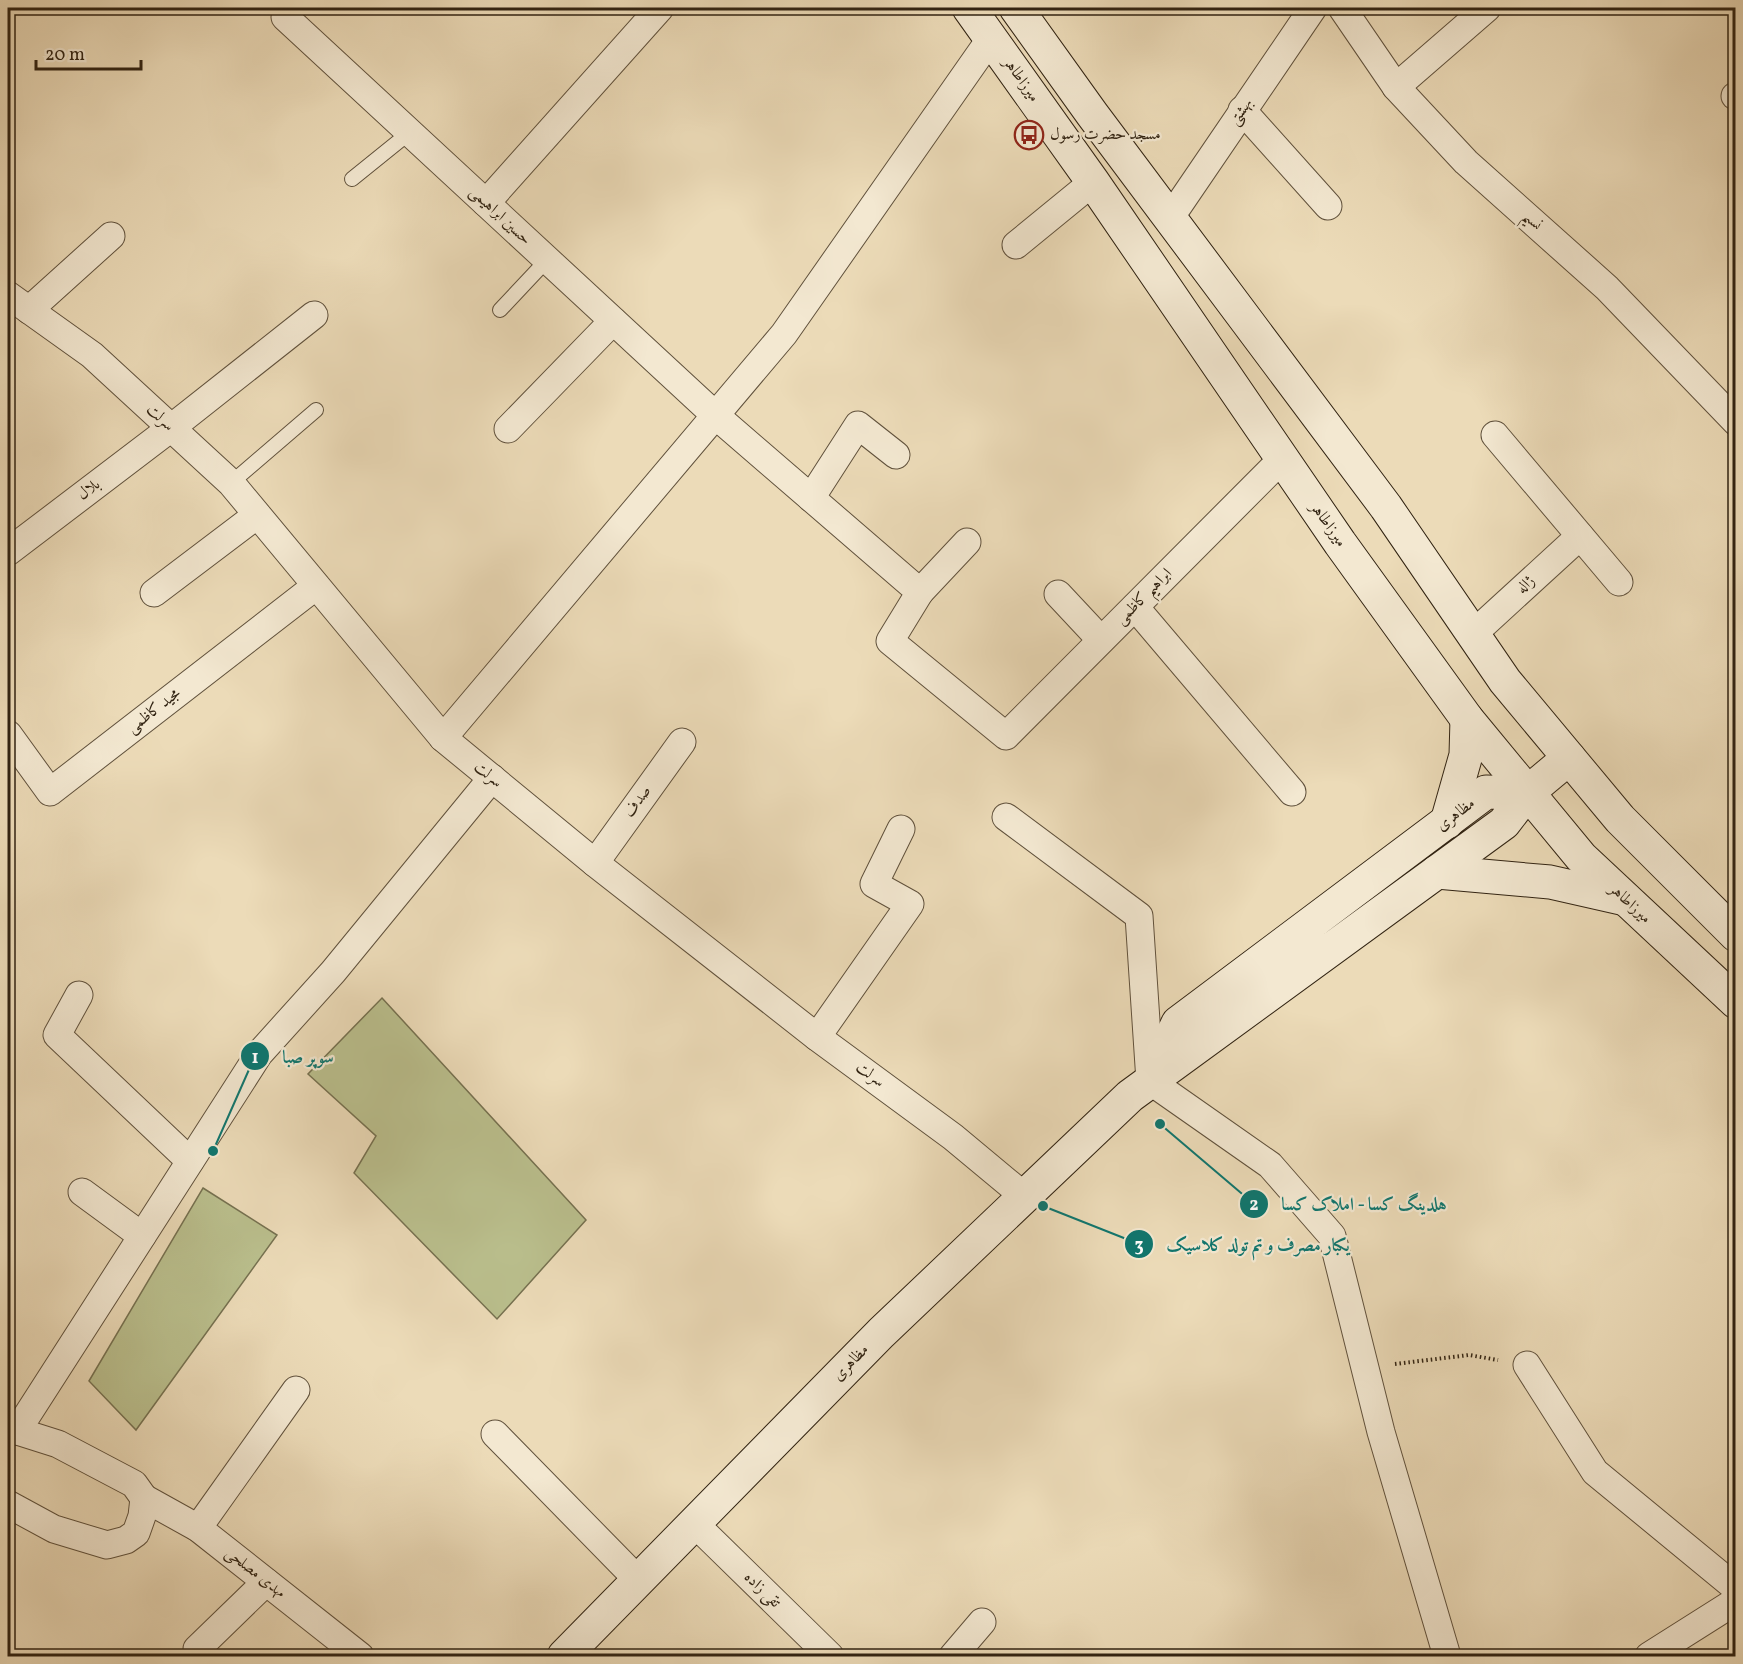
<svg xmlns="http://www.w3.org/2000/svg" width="1743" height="1664" font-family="Vollkorn,Amiri,serif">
	<rect width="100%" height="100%" fill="#ecdbb8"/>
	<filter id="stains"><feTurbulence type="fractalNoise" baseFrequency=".00333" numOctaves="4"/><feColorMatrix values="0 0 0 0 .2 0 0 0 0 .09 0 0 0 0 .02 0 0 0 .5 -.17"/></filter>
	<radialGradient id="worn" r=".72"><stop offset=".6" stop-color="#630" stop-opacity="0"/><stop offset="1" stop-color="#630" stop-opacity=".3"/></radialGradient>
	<g fill="#babf8d" stroke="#767150" stroke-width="1.5">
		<polygon points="382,998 586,1220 497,1319 354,1173 376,1136 308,1074"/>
		<polygon points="203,1188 277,1235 136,1430 89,1381"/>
	</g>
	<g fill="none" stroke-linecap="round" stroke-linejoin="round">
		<g stroke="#60513c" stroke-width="16">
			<g id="lane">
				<polyline points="352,179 409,133"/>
				<polyline points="500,310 547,260"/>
				<polyline points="231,483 316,410"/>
			</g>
		</g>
		<g stroke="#60513c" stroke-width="29">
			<g id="street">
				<polyline points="1342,8 1396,87 1466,162 1607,288 1736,422"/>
				<polyline points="285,17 715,415 920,592 890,641 1006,736 1282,459"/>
				<polyline points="1396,87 1487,8"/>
				<polyline points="1735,96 1736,96"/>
				<polyline points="1242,110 1328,206"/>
				<polyline points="486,203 660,8"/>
				<polyline points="1170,218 1313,8"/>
				<polyline points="1016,245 1093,182"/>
				<polyline points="8,295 92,355 231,483 443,738 595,863 817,1037 953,1137 1024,1196"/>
				<polyline points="29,310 111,236"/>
				<polyline points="508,429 613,321"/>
				<polyline points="1495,435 1619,582"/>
				<polyline points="811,498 858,425 896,455"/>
				<polyline points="8,552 171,428 314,315"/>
				<polyline points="920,592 967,542"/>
				<polyline points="154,593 257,515"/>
				<polyline points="1058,594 1101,640"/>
				<polyline points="1135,607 1292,792"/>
				<polyline points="1473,634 1580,536"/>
				<polyline points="8,734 50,792 316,586"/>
				<polyline points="443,738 784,334 991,38"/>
				<polyline points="1006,817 1139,916 1150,1081 1270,1165 1332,1236 1381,1432 1447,1656"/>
				<polyline points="595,863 682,742"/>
				<polyline points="79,995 57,1035 190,1161"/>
				<polyline points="817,1037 910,904 874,884 901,829"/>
				<polyline points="82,1192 142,1236"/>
				<polyline points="1527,1365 1595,1472 1736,1588"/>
				<polyline points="8,1431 17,1431 58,1444 134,1484 144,1498 142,1516 136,1533 126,1540 107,1545 54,1529 8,1504"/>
				<polyline points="17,1431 259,1054 333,972 492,778"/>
				<polyline points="495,1434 638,1580"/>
				<polyline points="144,1498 198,1528 360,1656"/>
				<polyline points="694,1523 830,1656"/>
				<polyline points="198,1528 296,1390"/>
				<polyline points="197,1649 266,1582"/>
				<polyline points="953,1656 982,1622"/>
				<polyline points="1649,1656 1736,1601"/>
			</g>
		</g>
		<g stroke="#312312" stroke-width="35">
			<g id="secondary">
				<polyline points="969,8 1093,182 1340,543 1467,719 1581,857 1736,1002"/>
				<polyline points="1016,8 1092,114 1386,507 1505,681 1620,819 1736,935"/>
				<polyline points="1527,793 1569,758"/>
				<polyline points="1447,822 1466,755 1467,719"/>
				<polyline points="1437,872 1550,882 1625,899"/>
				<polyline points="564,1656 881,1333 1130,1096 1504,823 1527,793 1486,792 1178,1023 1150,1081"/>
			</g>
		</g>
		<polyline stroke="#312312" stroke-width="4" stroke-dasharray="1.5 3" stroke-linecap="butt" points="1395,1364 1469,1355 1498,1360"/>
		<use href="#lane" stroke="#f3e8d1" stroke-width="14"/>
		<use href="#street" stroke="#f3e8d1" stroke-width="27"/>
		<use href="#secondary" stroke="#f3e8d1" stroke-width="33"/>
	</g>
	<defs>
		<g id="bus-ring" transform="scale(1.5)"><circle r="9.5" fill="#f3e8d1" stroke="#8f2418" stroke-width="1.5"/><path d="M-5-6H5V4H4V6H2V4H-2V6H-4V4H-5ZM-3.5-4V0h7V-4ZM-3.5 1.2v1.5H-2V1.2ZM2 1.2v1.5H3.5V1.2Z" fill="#8f2418"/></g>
	</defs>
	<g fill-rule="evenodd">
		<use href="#bus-ring" x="1029" y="135"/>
	</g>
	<g text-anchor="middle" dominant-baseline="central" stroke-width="4.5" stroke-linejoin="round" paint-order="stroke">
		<g font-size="16" fill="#312312" stroke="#f3e8d1">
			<text transform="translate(1021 80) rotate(55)">میرزاطاهر</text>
			<text transform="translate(1241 112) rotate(-56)">بهشتی</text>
			<text transform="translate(500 216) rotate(43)">حسین ابراهیمی</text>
			<text transform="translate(1532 221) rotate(42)">نسیم</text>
			<text transform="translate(160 418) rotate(43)">سرلت</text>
			<text transform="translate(89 490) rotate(-37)">بلال</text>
			<text transform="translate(1328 525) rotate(55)">میرزاطاهر</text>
			<text transform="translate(1526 585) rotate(-43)">ژاله</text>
			<text transform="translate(1144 597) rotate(-45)">ابراهیم کاظمی</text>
			<text transform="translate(154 711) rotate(-38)">مجید کاظمی</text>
			<text transform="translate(488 775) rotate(39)">سرلت</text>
			<text transform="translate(638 802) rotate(-55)">صدف</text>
			<text transform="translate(1456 815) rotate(-37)">مظاهری</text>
			<text transform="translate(1630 904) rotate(43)">میرزاطاهر</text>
			<text transform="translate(870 1075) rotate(36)">سرلت</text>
			<text transform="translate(851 1363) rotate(-46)">مظاهری</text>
			<text transform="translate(255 1573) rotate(38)">مهدی مصلحی</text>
			<text transform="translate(762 1590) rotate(44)">تقی زاده</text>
		</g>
		<g font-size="16" fill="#312312" stroke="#f3e8d1" text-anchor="start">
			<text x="1050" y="135">مسجد حضرت رسول</text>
		</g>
	</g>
	<path fill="none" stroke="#0f766e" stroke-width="2" d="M213 1151L255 1056M1160 1124L1254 1204M1043 1206L1139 1244"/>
	<g fill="#0f766e" stroke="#f3e8d1" stroke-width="2">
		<circle cx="213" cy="1151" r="6"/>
		<circle cx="1160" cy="1124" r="6"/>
		<circle cx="1043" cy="1206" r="6"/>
		<circle cx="255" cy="1056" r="15"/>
		<circle cx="1254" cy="1204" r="15"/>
		<circle cx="1139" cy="1244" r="15"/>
	</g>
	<g font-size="18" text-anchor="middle" font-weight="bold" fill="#fff">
		<text x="255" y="1063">1</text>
		<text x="1254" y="1210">2</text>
		<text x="1139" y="1251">3</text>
	</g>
	<g font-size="18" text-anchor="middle" font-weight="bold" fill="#0f766e" stroke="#f3e8d1" stroke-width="4.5" stroke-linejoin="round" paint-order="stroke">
		<text x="308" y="1063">سوپر صبا</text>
		<text x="1364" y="1210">هلدینگ کسا - املاک کسا</text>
		<text x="1258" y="1251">یکبار مصرف و تم تولد کلاسیک</text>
	</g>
	<rect width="1743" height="1664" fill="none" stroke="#ecdbb8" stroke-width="30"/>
	<rect x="9" y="9" width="1725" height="1646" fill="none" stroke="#312312" stroke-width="3"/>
	<rect x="15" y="15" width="1713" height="1634" fill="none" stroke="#312312" stroke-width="1.5"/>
	<path d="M36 60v9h105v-9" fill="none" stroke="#312312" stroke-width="3"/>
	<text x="45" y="60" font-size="18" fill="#312312" stroke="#f3e8d1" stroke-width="4.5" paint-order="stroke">20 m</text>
	<rect width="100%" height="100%" filter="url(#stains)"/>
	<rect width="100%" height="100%" fill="url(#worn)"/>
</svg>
